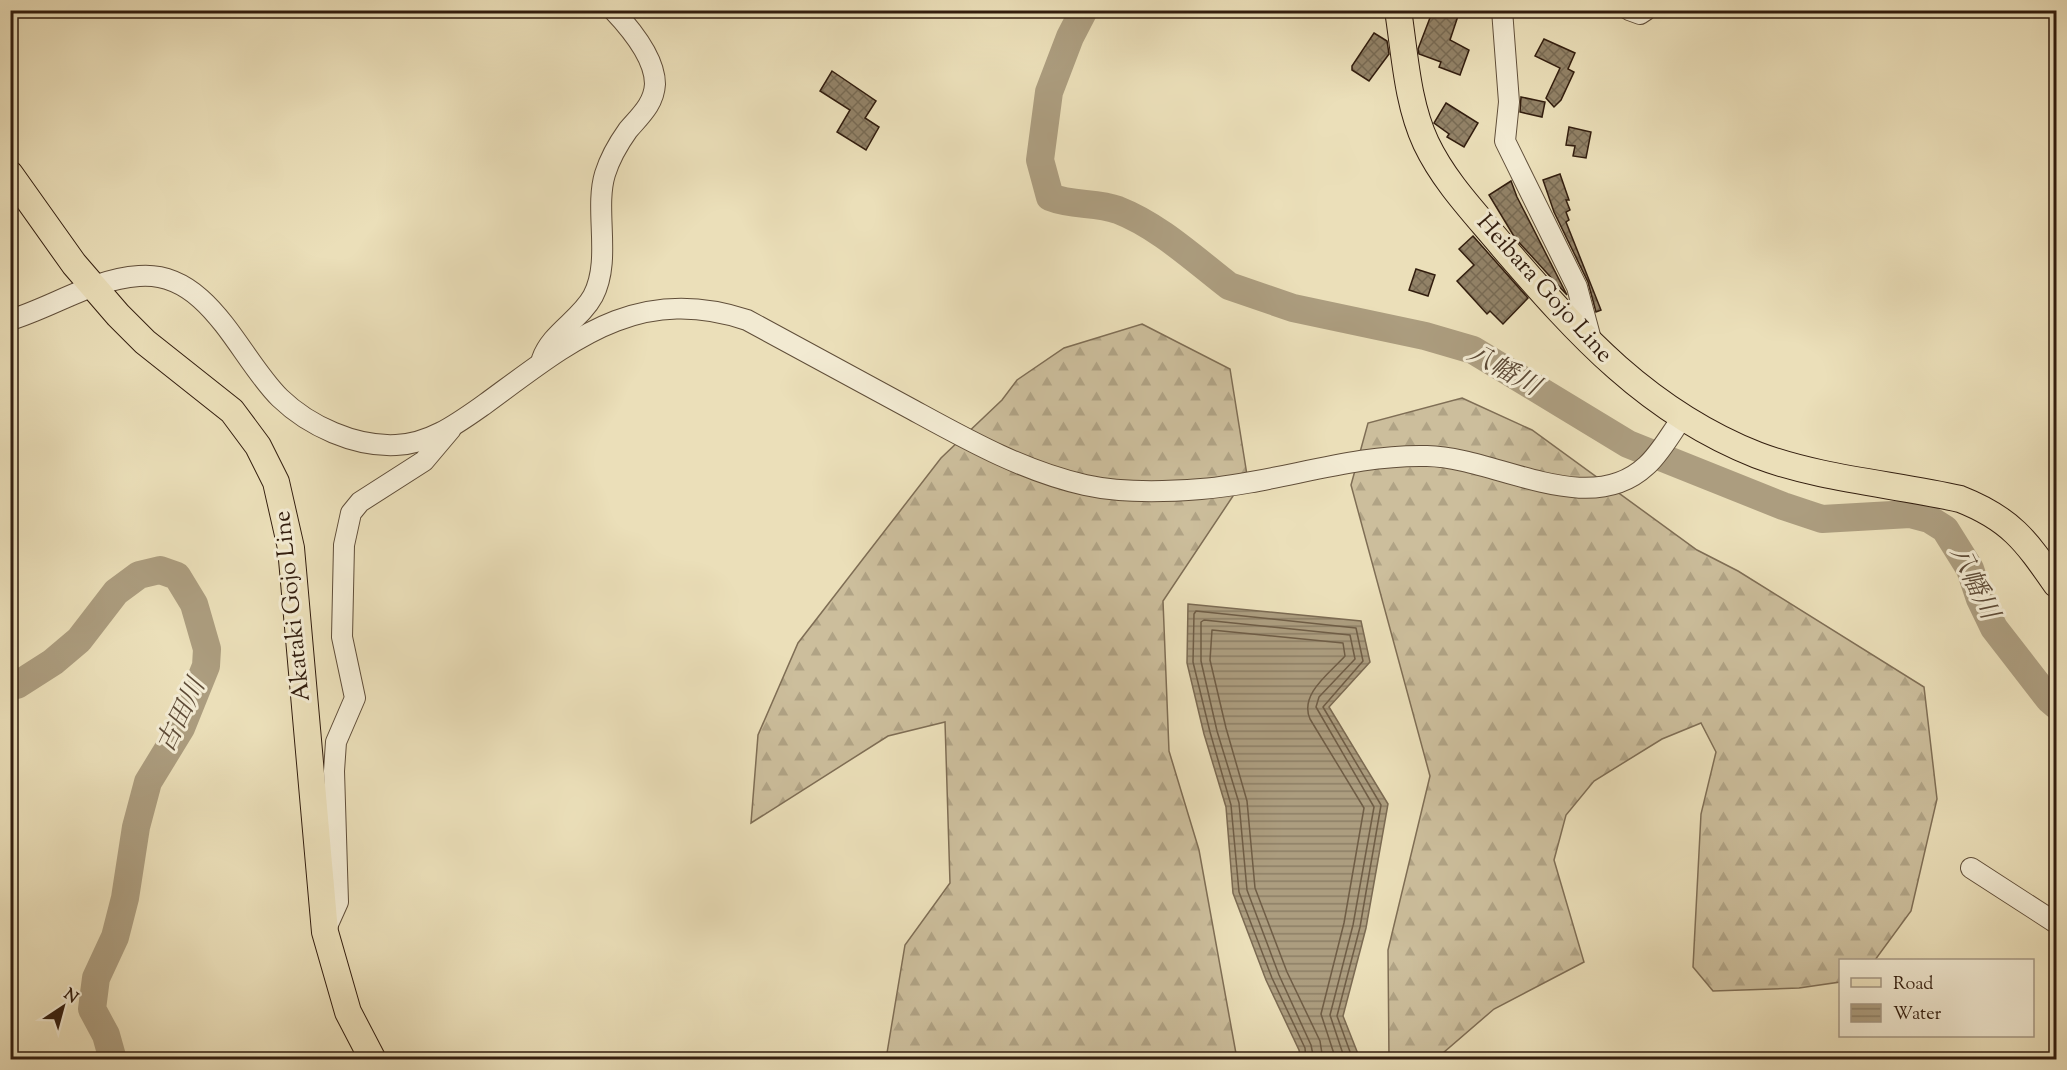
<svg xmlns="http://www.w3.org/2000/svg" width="2067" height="1070" font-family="'Sorts Mill Goudy','Noto Serif JP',serif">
	<defs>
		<pattern id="forest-firs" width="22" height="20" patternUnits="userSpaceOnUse" patternTransform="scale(1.5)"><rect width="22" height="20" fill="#ccbe9c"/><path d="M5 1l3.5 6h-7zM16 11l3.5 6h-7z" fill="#b0a385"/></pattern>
		<pattern id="water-rules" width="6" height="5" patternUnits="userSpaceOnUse" patternTransform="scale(1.5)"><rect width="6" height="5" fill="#ac9d7f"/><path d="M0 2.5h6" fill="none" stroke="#8d7f66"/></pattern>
		<pattern id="building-cross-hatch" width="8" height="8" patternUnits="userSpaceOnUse" patternTransform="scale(1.5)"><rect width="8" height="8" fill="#928267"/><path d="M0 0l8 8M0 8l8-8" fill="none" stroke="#786a53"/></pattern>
	</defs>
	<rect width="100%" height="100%" fill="#ebdfb9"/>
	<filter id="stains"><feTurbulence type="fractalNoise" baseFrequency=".00333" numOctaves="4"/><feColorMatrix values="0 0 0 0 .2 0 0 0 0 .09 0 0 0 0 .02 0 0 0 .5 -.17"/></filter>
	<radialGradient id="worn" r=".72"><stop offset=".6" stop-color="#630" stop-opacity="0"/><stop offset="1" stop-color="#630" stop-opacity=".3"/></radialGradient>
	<g fill="url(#forest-firs)" stroke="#7f6e55" stroke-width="1.5">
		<polygon points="1142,324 1230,369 1247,475 1163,601 1169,751 1199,850 1237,1059 886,1059 905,945 950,883 945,722 888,736 751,823 758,735 798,643 941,458 1002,400 1017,380 1064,348"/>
		<polygon points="1462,398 1532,430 1697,550 1738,571 1924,687 1937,799 1911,911 1875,960 1840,960 1840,982 1799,988 1713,991 1693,967 1701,814 1716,752 1701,723 1662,739 1594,781 1566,815 1554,860 1584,962 1494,1009 1436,1059 1389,1059 1388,950 1430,776 1351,485 1368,423"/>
	</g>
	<polygon fill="url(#water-rules)" stroke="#7b6a52" stroke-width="1.5" points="1188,604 1361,621 1370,662 1329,707 1388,804 1366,928 1343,1016 1360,1059 1301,1059 1299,1050 1266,980 1233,893 1226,807 1204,734 1187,663"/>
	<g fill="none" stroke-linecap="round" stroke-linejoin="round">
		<g stroke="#6f5d46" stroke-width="1.5">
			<polyline points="1306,1060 1305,1048 1272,978 1239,892 1231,805 1210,732 1193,662 1194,614 1196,611 1356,628 1363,661 1323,707 1381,805 1360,927 1337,1016 1353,1060"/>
			<polyline points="1314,1060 1311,1045 1279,975 1247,890 1239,803 1217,731 1201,661 1201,622 1204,620 1350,635 1355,659 1319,697 1316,707 1374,807 1353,925 1330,1015 1345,1060"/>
			<path d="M 1323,1060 L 1320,1041 L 1287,972 L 1255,888 L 1247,801 L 1226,728 L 1210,660 L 1212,630 L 1343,643 L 1345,656 C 1330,673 1299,694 1310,719 L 1364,808 L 1344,923 L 1321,1014 L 1336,1060"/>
		</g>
		<g stroke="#ac9d7f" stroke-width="28">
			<path d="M 1084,10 L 1070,37 L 1049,92 L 1040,160 L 1050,197 C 1072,206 1096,202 1118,210 C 1159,226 1194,259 1229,286 L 1293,308 L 1425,336 L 1473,350 L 1628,444 L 1783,506 L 1822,519 L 1910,514 L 1929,519 L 1945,529 L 1970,569 L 1980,599 L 1994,628 L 2049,699 L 2056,705"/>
			<polyline points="10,686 17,685 53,662 79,640 116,592 139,575 160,570 177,576 194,604 207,649 206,666 181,728 148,782 136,827 125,898 115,937 96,978 92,1009 106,1035 113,1060"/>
		</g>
	</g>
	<g fill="url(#building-cross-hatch)" stroke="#321d0e" stroke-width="1.5">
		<polygon points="1433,10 1460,10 1450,40 1469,50 1460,75 1439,67 1441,62 1419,54 1418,49"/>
		<polygon points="1374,33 1387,41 1389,54 1369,81 1352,70 1352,66"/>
		<polygon points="1544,39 1575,53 1568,69 1574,72 1561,100 1554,107 1546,98 1560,68 1535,56"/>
		<polygon points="832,71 876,101 865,118 879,127 866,150 837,132 850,110 820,91"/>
		<polygon points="1521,97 1545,102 1542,117 1520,112"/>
		<polygon points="1446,103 1478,123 1464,147 1447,137 1449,134 1434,123"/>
		<polygon points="1569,127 1591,132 1586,158 1573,156 1575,146 1566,145"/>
		<polygon points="1560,174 1569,200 1566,200 1570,210 1566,212 1569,220 1566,222 1601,310 1596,312 1588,282 1554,212 1543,180"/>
		<polygon points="1511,181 1517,197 1567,295 1515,238 1489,195"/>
		<polygon points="1473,236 1528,298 1503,324 1490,311 1487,314 1457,281 1474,265 1459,249"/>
		<polygon points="1416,269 1435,275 1428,296 1409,290"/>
	</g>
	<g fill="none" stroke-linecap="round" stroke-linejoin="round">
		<g stroke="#604e39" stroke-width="22">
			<g id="minor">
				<polyline points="1502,10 1509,102 1505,141 1577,287 1592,343"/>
				<polyline points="1629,10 1640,14 1646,10"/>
				<path d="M 10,320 C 53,307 93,279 139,276 C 209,270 239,358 280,398 C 309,426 355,447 396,445 C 430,444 458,423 485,404 C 570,342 636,283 747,320 C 803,350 858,380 913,410 C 968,440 1023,471 1085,485 C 1121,493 1164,492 1201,489 C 1277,483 1351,454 1427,456 C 1495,457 1588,520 1646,466 C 1660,454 1671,433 1683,417"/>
				<path d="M 542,359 C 551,333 580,320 593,296 C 612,260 594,210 605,174 C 610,158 618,144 628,130 C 640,116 654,104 655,84 C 655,58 630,28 613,10"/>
				<polyline points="1971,868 2056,923"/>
				<polyline points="325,931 338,902 334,771 336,742 355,698 342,637 344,545 351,513 360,502 424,461 451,429"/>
			</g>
		</g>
		<g stroke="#321d0e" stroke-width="28">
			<g id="major">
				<path d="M 1398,10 C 1405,55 1407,102 1426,143 C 1445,183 1476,214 1504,248 C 1578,334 1648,412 1757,455 C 1820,479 1894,484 1960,499 C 2011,519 2026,541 2056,584"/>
				<polyline points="10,174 74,264 118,315 145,342 232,411 258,446 276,482 291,548 325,932 348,1012 373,1060"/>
			</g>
		</g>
		<use href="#minor" stroke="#f2ead2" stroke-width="20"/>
		<use href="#major" stroke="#ebdfb9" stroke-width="26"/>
	</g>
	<g text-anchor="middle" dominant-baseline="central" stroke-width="6" stroke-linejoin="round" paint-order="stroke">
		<g font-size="24" fill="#321d0e" stroke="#f2ead2">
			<text transform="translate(1544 289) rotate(48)">Heibara Gojo Line</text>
			<text transform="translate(293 606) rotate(-96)">Akataki Gojo Line</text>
		</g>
		<g font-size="26" font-style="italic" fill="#5d4a36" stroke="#f2ead2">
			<text transform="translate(1503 371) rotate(29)">八幡川</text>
			<text transform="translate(1973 583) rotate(64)">八幡川</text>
			<text transform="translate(182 716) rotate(-64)">古田川</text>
		</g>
	</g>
	<rect width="2067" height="1070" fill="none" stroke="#ebdfb9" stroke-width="36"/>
	<rect x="12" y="12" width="2043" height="1046" fill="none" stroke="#321d0e" stroke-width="3"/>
	<rect x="18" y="18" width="2031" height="1034" fill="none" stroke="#321d0e" stroke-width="1.5"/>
	<rect x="1839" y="959" width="195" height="78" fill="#f2ead2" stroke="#a59884" stroke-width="1.5"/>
	<rect x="1851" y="978" width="30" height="9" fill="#ebdfb9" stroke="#a59884" stroke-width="1.5"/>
	<text x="1893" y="989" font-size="18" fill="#321d0e">Road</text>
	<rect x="1851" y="1004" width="30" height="18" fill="url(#water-rules)" stroke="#a59884" stroke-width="1.5"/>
	<text x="1893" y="1019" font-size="18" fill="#321d0e">Water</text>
	<g transform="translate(63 1007) rotate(36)" stroke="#f2ead2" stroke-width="4.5" paint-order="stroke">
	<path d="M0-4.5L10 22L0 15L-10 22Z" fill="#321d0e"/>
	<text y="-9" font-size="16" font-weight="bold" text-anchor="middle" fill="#321d0e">N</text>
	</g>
	<rect width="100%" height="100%" filter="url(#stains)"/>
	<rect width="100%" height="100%" fill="url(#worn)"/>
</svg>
